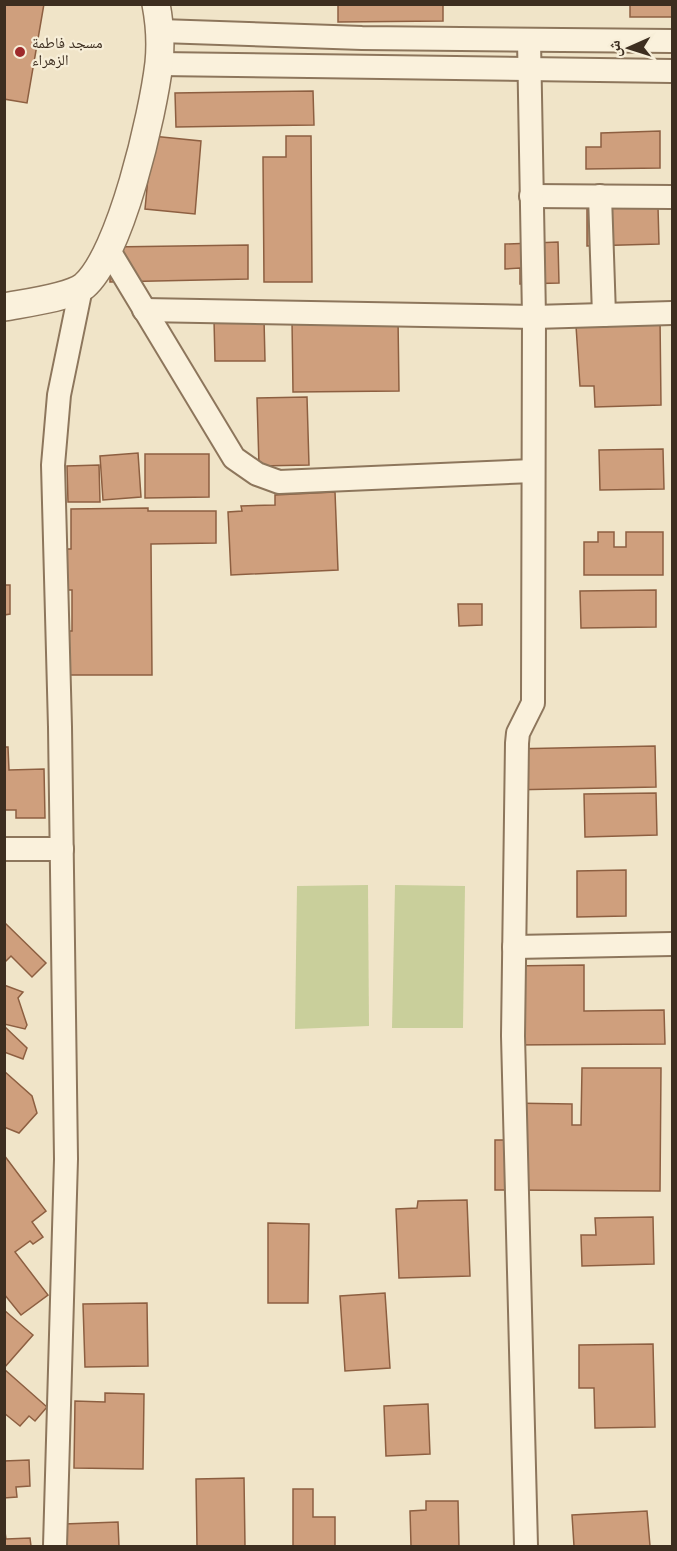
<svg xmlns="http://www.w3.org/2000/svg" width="677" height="1551" font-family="'Roboto Serif','Noto Naskh Arabic',serif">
	<rect width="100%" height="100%" fill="#f0e4c8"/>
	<g fill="#c9cf9b">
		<polygon points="368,885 369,1026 295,1029 297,886"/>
		<polygon points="395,885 465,886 463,1028 392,1028"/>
	</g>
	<g fill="#cf9f7d" stroke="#8d5f41" stroke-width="1.5">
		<polygon points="4,4 44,4 27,103 4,99"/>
		<polygon points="338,4 443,4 443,21 338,22"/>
		<rect x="630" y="4" width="42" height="13"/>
		<polygon points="313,91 314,125 176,127 175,93"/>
		<polygon points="660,131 660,168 586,169 586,147 601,147 601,133"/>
		<polygon points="152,136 201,141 195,214 145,209"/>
		<polygon points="286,136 311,136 312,282 264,282 263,157 286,157"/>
		<polygon points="658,207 659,244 587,246 587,209"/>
		<polygon points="558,242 559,283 520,284 520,268 505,269 505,244"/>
		<polygon points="248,245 248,279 110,282 110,247"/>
		<polygon points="398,318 399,391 293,392 292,320"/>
		<polygon points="660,318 661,405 595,407 594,386 580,386 576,326"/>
		<polygon points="264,319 265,361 215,361 214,320"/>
		<polygon points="307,397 309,465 259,466 257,398"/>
		<polygon points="663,449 664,489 600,490 599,450"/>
		<polygon points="138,453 141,497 103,500 100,456"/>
		<polygon points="145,454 209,454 209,497 145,498"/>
		<polygon points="99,465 100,502 68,502 67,466"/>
		<polygon points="335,492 338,570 231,575 228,512 242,511 241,506 275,505 275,495"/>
		<polygon points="148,508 148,511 216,511 216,543 151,544 152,675 65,675 65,631 72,631 72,590 65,590 65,549 71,549 71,509"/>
		<polygon points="598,532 614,532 614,547 626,547 626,532 663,532 663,575 584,575 584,542 598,542"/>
		<polygon points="4,585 10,585 10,614 4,615"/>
		<polygon points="656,590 656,627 581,628 580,591"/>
		<polygon points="458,604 482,604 482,625 459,626"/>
		<polygon points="4,738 5,747 8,747 9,770 44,769 45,818 16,818 16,810 4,810"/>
		<polygon points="655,746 656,787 507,790 506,749"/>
		<polygon points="656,793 657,835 585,837 584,794"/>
		<polygon points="626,870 626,916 577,917 577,871"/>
		<polygon points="4,922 46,963 32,977 11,956 4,963"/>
		<polygon points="584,965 584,1011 664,1010 665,1044 509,1045 508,966"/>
		<polygon points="4,985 23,992 18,998 27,1025 25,1029 4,1024"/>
		<polygon points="4,1026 27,1048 23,1059 4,1052"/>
		<polygon points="582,1068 661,1068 660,1191 495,1190 495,1140 509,1140 509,1103 572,1104 572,1125 581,1125"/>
		<polygon points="4,1071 32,1096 37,1113 19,1133 4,1127"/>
		<polygon points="4,1155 46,1211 32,1222 43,1237 33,1244 30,1241 15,1252 48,1295 21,1315 4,1294"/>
		<polygon points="467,1200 470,1276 399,1278 396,1209 417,1208 418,1201"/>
		<polygon points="653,1217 654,1264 582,1266 581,1235 596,1235 595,1218"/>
		<polygon points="268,1223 309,1224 308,1303 268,1303"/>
		<polygon points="385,1293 390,1368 345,1371 340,1296"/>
		<polygon points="147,1303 148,1366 85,1367 83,1304"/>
		<polygon points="4,1310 33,1335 4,1368"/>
		<polygon points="653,1344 655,1427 595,1428 594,1388 579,1388 579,1345"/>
		<polygon points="4,1369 47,1407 35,1421 29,1416 20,1426 4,1413"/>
		<polygon points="105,1393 144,1394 143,1469 74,1468 75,1401 105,1402"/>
		<polygon points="428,1404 430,1454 386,1456 384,1406"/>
		<polygon points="29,1460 30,1486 16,1487 17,1497 4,1498 4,1461"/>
		<polygon points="244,1478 245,1546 197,1546 196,1479"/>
		<polygon points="293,1489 313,1489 313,1517 335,1517 335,1546 293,1546"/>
		<polygon points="426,1501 458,1501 459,1546 411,1546 410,1511 426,1510"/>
		<polygon points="647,1511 650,1546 574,1546 572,1515"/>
		<polygon points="118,1522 119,1546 65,1546 64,1524"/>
		<polygon points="4,1525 6,1539 30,1538 31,1546 4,1546"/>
	</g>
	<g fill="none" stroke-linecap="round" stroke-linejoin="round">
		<g stroke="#8d765c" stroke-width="26">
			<g id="minor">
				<polyline points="161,31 362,38 672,41"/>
				<polyline points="159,64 672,71"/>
				<polyline points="531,196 672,197"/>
				<polyline points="600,196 604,315"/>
				<polyline points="108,249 234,458 257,474 279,482 533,471"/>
				<polyline points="144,310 534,317 672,313"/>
				<polyline points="4,849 62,849"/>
				<polyline points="514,947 672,944"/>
				<polyline points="55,1546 66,1159 60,727 53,465 59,395 81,288"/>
				<polyline points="526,1546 513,1036 517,743 518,733 533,703 534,317 529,40"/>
			</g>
		</g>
		<g stroke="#8d765c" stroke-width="30">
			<path id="tertiary" d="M 4,307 C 25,303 68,298 84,286 C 121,254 153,114 159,63 C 161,43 160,25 156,4"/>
		</g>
		<use href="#minor" stroke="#faf1dc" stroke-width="22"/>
		<use href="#tertiary" stroke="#faf1dc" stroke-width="27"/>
	</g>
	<circle fill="#9e2a2b" stroke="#f7eed8" stroke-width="2" cx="20" cy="52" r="6"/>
	<g text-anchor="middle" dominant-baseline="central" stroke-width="4.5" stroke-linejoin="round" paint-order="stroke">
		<g font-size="15" fill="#3d2e20" stroke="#f7eed8" text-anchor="start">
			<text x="32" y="43">مسجد فاطمة<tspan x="32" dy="17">الزهراء</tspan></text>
		</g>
	</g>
	<rect width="677" height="1551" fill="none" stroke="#3d2e20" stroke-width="12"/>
	<g transform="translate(629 48) rotate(267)" stroke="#f7eed8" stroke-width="4.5" paint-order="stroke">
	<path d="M0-4.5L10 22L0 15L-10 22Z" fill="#3d2e20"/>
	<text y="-9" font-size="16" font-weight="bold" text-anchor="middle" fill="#3d2e20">ش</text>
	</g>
</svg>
